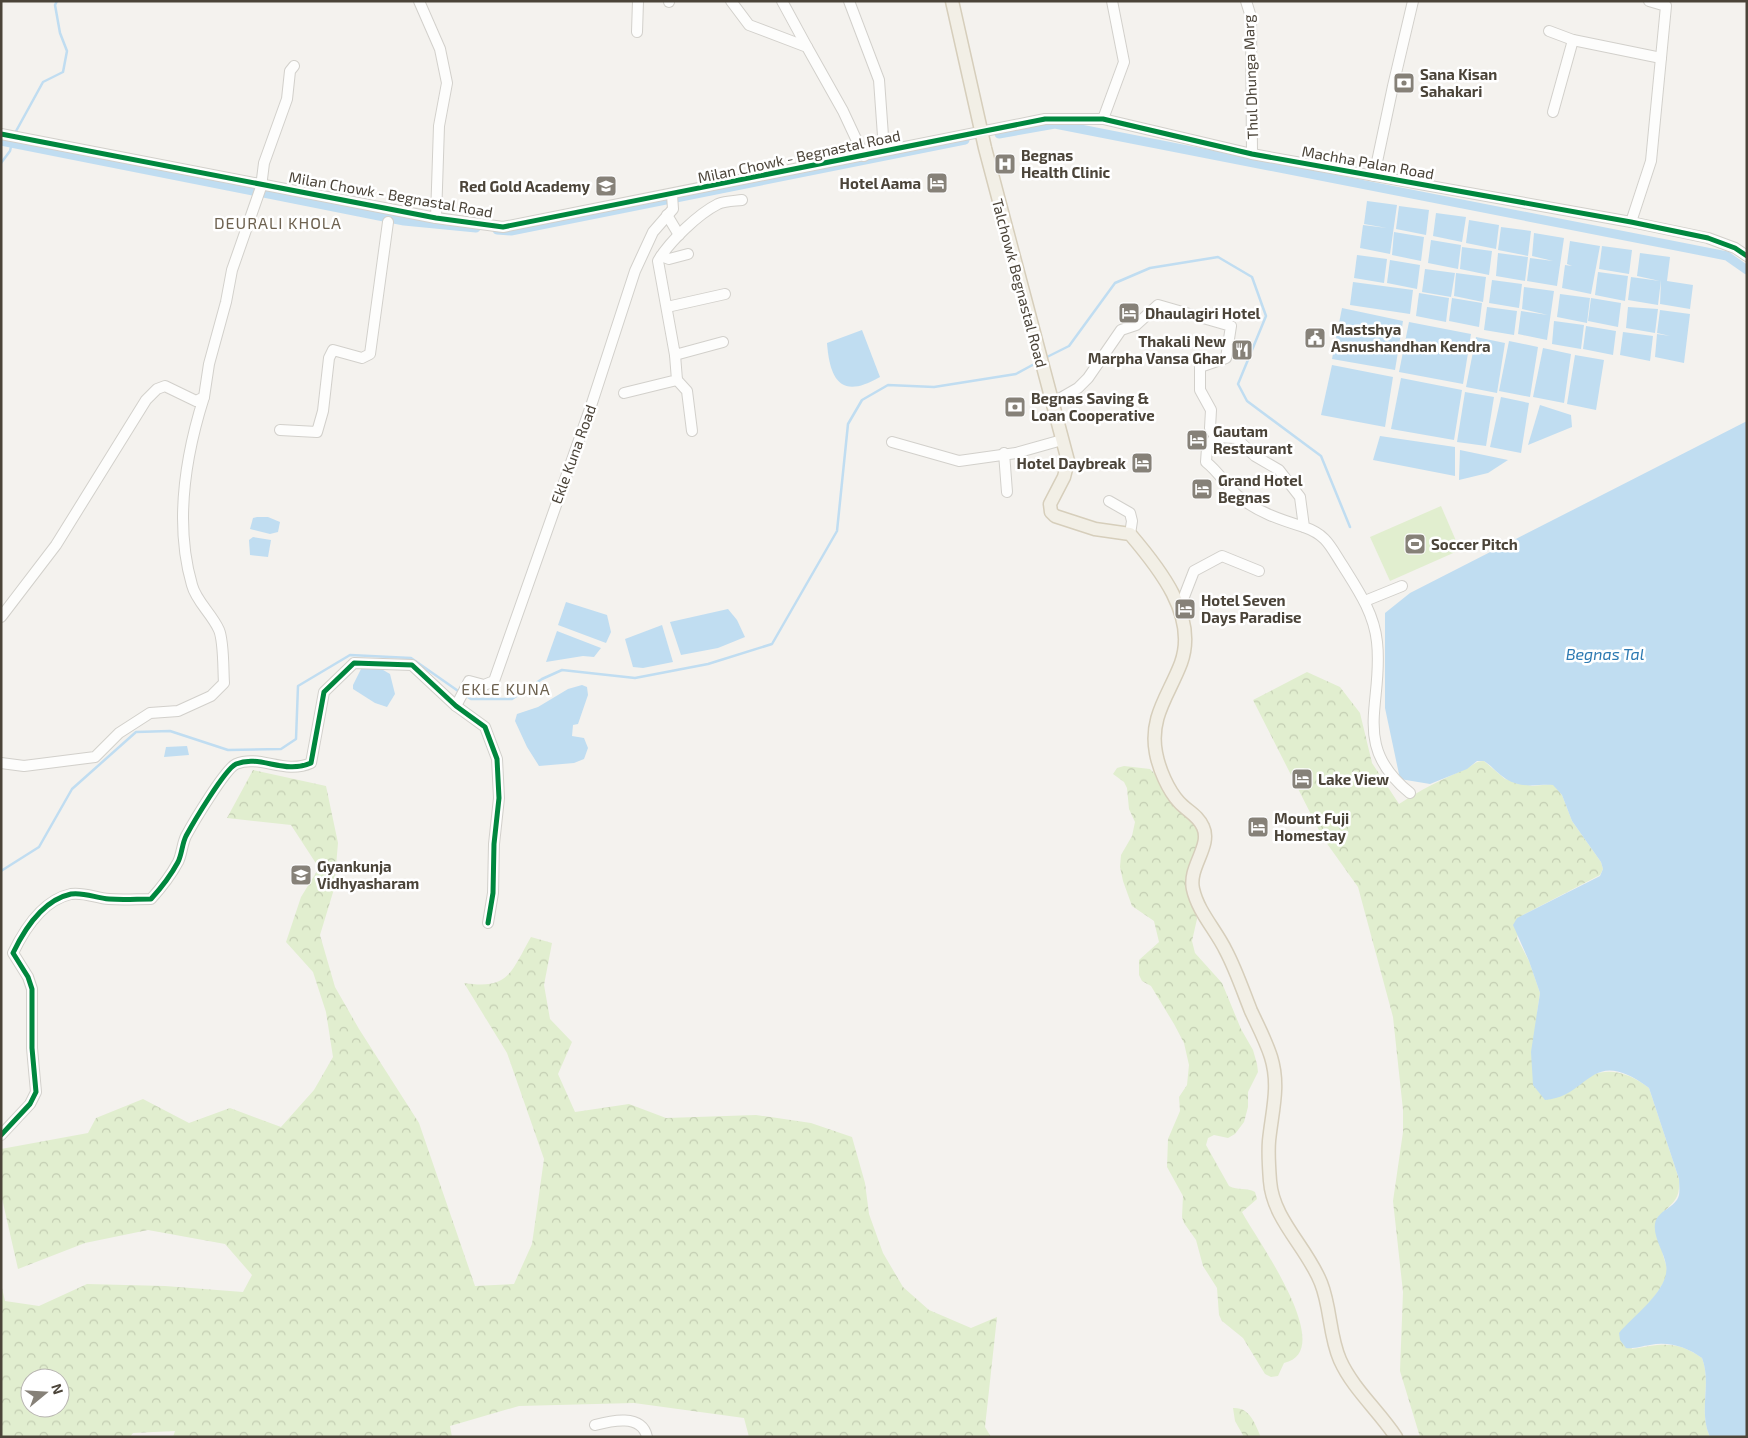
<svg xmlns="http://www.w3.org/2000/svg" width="1748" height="1438" font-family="'Exo 2',sans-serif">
	<defs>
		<pattern id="forest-crowns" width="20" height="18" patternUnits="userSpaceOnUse" patternTransform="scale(1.25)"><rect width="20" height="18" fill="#e1eecf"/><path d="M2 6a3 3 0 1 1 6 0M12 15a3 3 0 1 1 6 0" fill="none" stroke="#c3cdb2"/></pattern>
	</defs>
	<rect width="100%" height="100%" fill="#f4f2ee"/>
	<polygon fill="#eae5da" points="292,869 310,870 309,881 292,880"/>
	<polygon fill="#e1eecf" points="1441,506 1460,550 1390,581 1370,537"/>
	<g fill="url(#forest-crowns)" fill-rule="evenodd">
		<path d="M 1307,672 L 1340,687 L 1360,713 L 1372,763 L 1399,804 C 1422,789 1439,781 1463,770 C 1472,767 1474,761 1484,761 L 1505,779 L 1532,786 L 1553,784 L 1562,795 L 1572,821 L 1601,862 L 1603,869 L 1600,875 L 1523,915 L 1517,938 L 1529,961 L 1540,993 L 1537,1013 L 1592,1075 C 1613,1067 1632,1075 1649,1088 L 1679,1179 C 1680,1197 1676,1201 1663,1212 C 1663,1225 1660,1241 1663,1255 C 1665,1263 1669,1269 1666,1277 C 1661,1291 1636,1321 1624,1328 L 1632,1349 C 1661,1344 1677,1340 1702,1358 C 1712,1384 1698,1411 1710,1437 L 1420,1437 L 1400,1371 L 1403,1292 L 1393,1201 L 1403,1132 L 1403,1110 L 1393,1017 L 1358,887 L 1323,838 L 1253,700 Z"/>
		<path d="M 1124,766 L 1150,769 L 1160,779 L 1164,791 L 1172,803 L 1184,809 L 1194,819 L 1199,832 L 1198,846 L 1185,879 L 1197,919 L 1192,941 L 1195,953 L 1222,983 L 1241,1029 L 1253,1050 L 1257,1064 L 1258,1072 L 1248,1092 L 1248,1107 L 1244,1122 L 1235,1134 L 1228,1138 L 1214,1135 L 1208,1138 L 1206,1145 L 1229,1186 C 1238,1191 1247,1187 1255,1192 L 1257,1199 L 1242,1212 C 1255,1237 1339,1351 1284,1363 L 1278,1376 L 1271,1377 L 1265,1374 L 1243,1338 L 1222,1321 L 1219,1315 L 1217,1288 L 1203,1266 L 1196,1240 L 1184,1223 L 1182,1217 L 1183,1196 L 1167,1167 L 1168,1139 L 1180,1111 L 1179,1097 L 1187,1085 L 1189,1065 L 1184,1043 L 1174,1024 L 1151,986 L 1142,981 L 1139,975 L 1139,960 L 1159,942 L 1154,921 L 1132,906 L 1123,881 L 1120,867 L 1121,855 L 1132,836 L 1135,822 L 1129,809 L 1127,788 L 1124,782 L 1113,774 L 1117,768 Z"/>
		<path d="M 253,770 L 326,786 L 338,843 L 334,889 L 320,935 L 335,987 L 359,1029 L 419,1123 L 475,1286 L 514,1284 L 532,1244 L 544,1159 L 507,1053 L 464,983 C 509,990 511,972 531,937 L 552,943 L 544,985 L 550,1019 L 572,1042 L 558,1074 L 575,1112 L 629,1104 L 666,1118 L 756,1115 L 811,1123 L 852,1137 L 865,1183 L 869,1214 L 883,1253 L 903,1287 L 929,1310 L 971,1328 L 997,1317 L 985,1427 L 991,1437 L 749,1437 L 744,1418 L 634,1403 L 519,1406 L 450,1426 L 452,1437 L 173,1437 L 175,1431 L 133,1433 L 130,1437 L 1,1437 L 1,1284 L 5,1301 L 39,1306 L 87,1284 L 165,1286 L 243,1292 L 252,1275 L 225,1244 L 148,1230 L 85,1243 L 18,1269 L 1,1194 L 1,1149 L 88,1133 L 96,1118 L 143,1099 L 189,1123 L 230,1108 L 281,1127 L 314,1090 L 333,1057 L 326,1012 L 313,972 L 286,942 L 301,897 L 319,868 L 291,825 L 227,818 ZM 30,1378 L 60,1378 L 60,1408 L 30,1408 Z"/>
		<path d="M 1233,1408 C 1250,1407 1255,1424 1261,1437 L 1244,1437 L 1235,1421 Z"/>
	</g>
	<g fill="#c0ddf1">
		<polygon points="1367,201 1397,205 1390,254 1360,248 1363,225 1387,228 1364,224"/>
		<polygon points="1399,206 1429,210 1426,235 1396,229"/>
		<polygon points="1436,213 1466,217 1462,242 1433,236"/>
		<polygon points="1469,220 1499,225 1496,249 1466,243"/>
		<polygon points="1501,227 1531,231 1528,256 1498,250"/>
		<polygon points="1394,232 1424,237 1421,261 1392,255"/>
		<polygon points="1534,233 1564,238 1557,286 1527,281 1530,258 1553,261 1532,256"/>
		<polygon points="1431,240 1461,245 1458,269 1428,263"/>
		<polygon points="1570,241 1600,246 1591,294 1562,288 1565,265 1572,266 1567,264"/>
		<polygon points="1602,246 1632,250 1629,274 1599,269"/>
		<polygon points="1462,247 1492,251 1489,275 1460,269"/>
		<polygon points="1498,253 1528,257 1525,281 1496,276"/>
		<polygon points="1640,253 1670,257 1667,281 1693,285 1690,309 1660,304 1661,280 1658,305 1628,300 1631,277 1660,281 1637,276"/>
		<polygon points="1357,255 1387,259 1384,283 1354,278"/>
		<polygon points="1390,260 1420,265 1417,289 1387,283"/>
		<polygon points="1425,269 1455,273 1451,297 1422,292"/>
		<polygon points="1598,272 1628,276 1625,301 1595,295"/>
		<polygon points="1456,273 1486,277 1483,302 1454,296"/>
		<polygon points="1492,280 1522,284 1519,308 1489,303"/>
		<polygon points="1353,282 1413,290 1410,314 1350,305"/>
		<polygon points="1524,287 1554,291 1547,340 1518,334 1521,311 1548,315 1522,309"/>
		<polygon points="1419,293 1449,298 1446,322 1416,316"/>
		<polygon points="1560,294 1590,298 1587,323 1557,317"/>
		<polygon points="1452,298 1482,303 1479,327 1449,321"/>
		<polygon points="1591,298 1621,303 1618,327 1588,321"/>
		<polygon points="1487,307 1517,311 1514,335 1484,330"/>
		<polygon points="1628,307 1658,309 1655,333 1626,328"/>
		<polygon points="1342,308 1403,321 1395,370 1332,359"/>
		<polygon points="1660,310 1690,314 1684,363 1655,357 1657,334 1670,336 1657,333"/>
		<polygon points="1554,321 1584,325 1581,349 1552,344"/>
		<polygon points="1409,322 1471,334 1463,384 1399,372"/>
		<polygon points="1586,326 1616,331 1613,355 1583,349"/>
		<path d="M 862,330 L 880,377 C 842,399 830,382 827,343 Z"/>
		<polygon points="1623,332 1653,336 1650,361 1620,355"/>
		<polygon points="1476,337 1505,343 1497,393 1466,387"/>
		<polygon points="1509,341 1538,347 1530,397 1499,391"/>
		<polygon points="1543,348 1571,354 1564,403 1533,397"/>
		<polygon points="1575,355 1604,360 1596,410 1567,404"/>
		<polygon points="1332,365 1393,377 1385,427 1321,415"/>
		<polygon points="1401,378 1462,390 1454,440 1391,429"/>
		<polygon points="1465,392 1494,397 1486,446 1457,442"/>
		<polygon points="1501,397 1529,403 1521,453 1490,447"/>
		<polygon points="1540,405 1571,415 1572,427 1528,445"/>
		<path d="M 1747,421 L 1747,1437 L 1710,1437 C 1698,1411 1712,1384 1702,1358 C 1687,1347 1668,1341 1650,1345 C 1641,1346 1635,1349 1626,1348 L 1620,1340 L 1619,1333 C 1632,1317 1671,1289 1666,1265 C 1664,1252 1653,1237 1655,1224 C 1657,1210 1676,1208 1679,1195 C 1680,1190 1679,1184 1679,1179 L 1649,1088 C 1590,1044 1590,1097 1545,1100 L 1533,1085 L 1531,1052 L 1540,993 L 1529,961 L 1513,925 L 1517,918 L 1600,876 L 1603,869 L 1601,862 L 1572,821 L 1562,795 L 1553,785 C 1536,784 1522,789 1506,779 C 1498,774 1492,766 1484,761 L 1477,761 L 1467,769 L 1430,784 L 1400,779 L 1385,708 L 1385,613 L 1410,593 Z"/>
		<polygon points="1380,436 1455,447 1455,476 1373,460"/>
		<polygon points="1460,450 1508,460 1488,473 1459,480"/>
		<polygon points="257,517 268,517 280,522 278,532 270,534 250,529 253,518"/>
		<polygon points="253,537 271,540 268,557 250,555 249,540"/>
		<polygon points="566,602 607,615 611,632 606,643 558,625"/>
		<polygon points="728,609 737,620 745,637 718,648 681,655 670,622"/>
		<polygon points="662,625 673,662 643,668 633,667 625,639"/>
		<polygon points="557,631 601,648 594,657 583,656 546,662"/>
		<polygon points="362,667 378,667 390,674 395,694 387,707 375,703 353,689 353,685"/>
		<polygon points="582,685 587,687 588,695 578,724 573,725 572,736 584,738 588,748 584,759 574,763 539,766 527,747 515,721 517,714 538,707 568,689"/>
		<polygon points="187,746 189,755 164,757 166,747"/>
	</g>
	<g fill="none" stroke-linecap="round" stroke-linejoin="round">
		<g stroke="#c0ddf1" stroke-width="2.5">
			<polyline points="15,133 43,82 63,72 67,51 60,33 55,5 57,1"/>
			<polyline points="1,163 10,151 13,138"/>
			<polyline points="1045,358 1069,346 1115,283 1150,268 1218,257 1252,277 1266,316 1238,384 1247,401 1321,456 1350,527"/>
			<polyline points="466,696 471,699 512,699 542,679 562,670 635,678 708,664 772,644 837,531 848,424 862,400 888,385 934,387 1016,374 1038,362"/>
			<polyline points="1,871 39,847 72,789 136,732 170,731 228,750 281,749 296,739 298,686 350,655 411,658 461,693"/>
		</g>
		<g stroke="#c0ddf1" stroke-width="9">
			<polyline points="999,134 1055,124 1727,256 1747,270"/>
			<polyline points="1,141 404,221 476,228"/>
			<polyline points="497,230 511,231 965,140"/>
		</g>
		<g stroke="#d2d0cb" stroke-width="12">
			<g id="minor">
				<polyline points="419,1 440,49 447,83 439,126 436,218"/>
				<polyline points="669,1 669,2"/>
				<polyline points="731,1 749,25 807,47 843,111 864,156"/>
				<polyline points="782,1 807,47"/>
				<polyline points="849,1 879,80 884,150"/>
				<polyline points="1246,1 1251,17 1252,154"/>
				<polyline points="1549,31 1573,40 1661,58"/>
				<polyline points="637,32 638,1"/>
				<polyline points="1553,112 1573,40"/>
				<polyline points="1103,119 1124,62 1112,1"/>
				<polyline points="1,134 436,218 503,227 1045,119 1103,119 1252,154 1631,222 1708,238 1735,248 1747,256"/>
				<polyline points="1374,176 1393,86 1413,1"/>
				<polyline points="667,215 679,235"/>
				<polyline points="1631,222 1651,161 1666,6 1649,1"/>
				<polyline points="661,256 669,259 688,254"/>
				<polyline points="667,307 725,294"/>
				<path d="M 723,342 L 675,355 L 658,261 C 669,242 698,214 718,204 C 725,201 734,201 742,200"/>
				<polyline points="677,380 687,391 692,431"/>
				<polyline points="624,393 677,380 675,355"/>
				<path d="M 1052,403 L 1078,388 L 1088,378 L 1121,330 L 1136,325 L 1158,305 L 1231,326 L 1226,358 L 1200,367 L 1200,390 L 1211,410 L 1210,428 L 1215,437 L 1236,438 L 1255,456 L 1279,470 L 1300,497 L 1304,527 C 1327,535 1330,546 1343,566 C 1358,590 1374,613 1377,642 C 1384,703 1350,745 1410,793"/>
				<polyline points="280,430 317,432 323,411 329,358 333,350 362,358 370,354 388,222"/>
				<path d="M 1215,437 L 1207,448 L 1206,462 C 1219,472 1227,487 1238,496 C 1257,512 1281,520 1304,527"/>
				<polyline points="892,442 959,461 1016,453 1062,440"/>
				<polyline points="1004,453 1007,492"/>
				<polyline points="1109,501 1130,513 1132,521 1130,534"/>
				<polyline points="1365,601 1402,586"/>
				<polyline points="1180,607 1194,571 1222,556 1259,571"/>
				<polyline points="1,617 56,545 146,400 157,389 165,386 196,401 204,397 209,364 226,302 232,270 261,187 264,163 287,99 290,71 294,66"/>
				<polyline points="456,706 469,681 484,685 494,681 591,406 635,271 653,232 673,209 672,195"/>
				<path d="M 1,763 L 24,766 L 95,757 L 119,733 L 150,713 L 178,711 L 211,696 L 224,683 C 223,669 224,642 219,630 C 212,614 196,601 192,585 C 174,523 185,457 204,397"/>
				<path d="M 1,1135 L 30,1104 L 36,1092 L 32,1048 L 32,989 L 28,977 L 13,953 C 24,930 43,900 71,894 C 84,892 96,898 109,899 C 123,900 137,899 151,899 C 161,888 171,875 178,862 C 182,854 182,844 186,836 C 193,823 225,769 236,764 C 260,754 284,775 311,763 L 324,692 L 354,663 L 412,665 L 456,706 L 485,727 L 497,759 L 499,798 L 494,844 L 493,893 L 488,923"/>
				<path d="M 595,1425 C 610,1421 642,1413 647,1437"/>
			</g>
		</g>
		<g stroke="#d6cebb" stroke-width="15">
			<path id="major" d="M 952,1 L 985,148 L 1068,461 L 1064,477 L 1050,504 L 1051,512 L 1055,516 L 1095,529 L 1130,534 C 1159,568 1198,616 1181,663 C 1169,695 1149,717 1156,753 C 1159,769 1168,790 1179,802 C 1187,811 1198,815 1203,827 C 1212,846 1188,867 1193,889 C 1198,912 1216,930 1226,951 C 1236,970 1243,991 1251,1011 C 1258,1026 1266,1041 1271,1057 C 1280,1086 1272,1111 1269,1141 C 1268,1153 1269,1168 1270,1181 C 1273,1220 1307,1247 1321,1283 C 1331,1308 1329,1335 1340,1360 C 1353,1389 1379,1411 1396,1437"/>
		</g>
		<use href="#minor" stroke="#fdfdfc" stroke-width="10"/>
		<use href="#major" stroke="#f2efe6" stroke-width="12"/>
		<g stroke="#fff" stroke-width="8">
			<g id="cycleway">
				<polyline points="1,134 436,218 503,227 1045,119 1103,119 1252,154 1631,222 1708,238 1735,248 1747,256"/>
				<path d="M 1,1135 L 30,1104 L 36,1092 L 32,1048 L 32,989 L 28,977 L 13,953 C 24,930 43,900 71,894 C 84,892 96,898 109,899 C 123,900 137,899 151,899 C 161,888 171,875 178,862 C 182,854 182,844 186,836 C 193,823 225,769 236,764 C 260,754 284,775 311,763 L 324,692 L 354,663 L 412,665 L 456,706 L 485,727 L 497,759 L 499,798 L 494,844 L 493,893 L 488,923"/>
			</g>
		</g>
		<use href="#cycleway" stroke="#00873e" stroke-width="5"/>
	</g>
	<defs>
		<g id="bank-square" transform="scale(1.125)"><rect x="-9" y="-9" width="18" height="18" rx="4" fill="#868178" stroke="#fff"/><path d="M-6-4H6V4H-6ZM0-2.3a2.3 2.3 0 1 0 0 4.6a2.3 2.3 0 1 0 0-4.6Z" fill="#fff"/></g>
		<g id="hospital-square" transform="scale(1.125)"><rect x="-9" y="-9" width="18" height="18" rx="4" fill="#868178" stroke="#fff"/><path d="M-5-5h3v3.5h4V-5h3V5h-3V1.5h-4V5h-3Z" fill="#fff"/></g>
		<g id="hotel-square" transform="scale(1.125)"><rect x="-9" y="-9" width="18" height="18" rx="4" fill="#868178" stroke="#fff"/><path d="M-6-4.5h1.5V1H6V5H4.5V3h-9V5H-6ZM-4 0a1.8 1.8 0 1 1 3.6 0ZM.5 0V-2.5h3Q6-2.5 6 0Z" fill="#fff"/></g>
		<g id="school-square" transform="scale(1.125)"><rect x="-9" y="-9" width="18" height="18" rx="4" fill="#868178" stroke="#fff"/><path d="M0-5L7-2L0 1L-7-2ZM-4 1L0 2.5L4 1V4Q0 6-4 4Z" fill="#fff"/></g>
		<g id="civic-square" transform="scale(1.125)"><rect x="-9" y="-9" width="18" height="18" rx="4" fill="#868178" stroke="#fff"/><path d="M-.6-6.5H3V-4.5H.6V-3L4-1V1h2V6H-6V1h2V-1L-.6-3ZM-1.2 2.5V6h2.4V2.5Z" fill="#fff"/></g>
		<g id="restaurant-square" transform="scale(1.125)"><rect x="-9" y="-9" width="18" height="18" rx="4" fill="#868178" stroke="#fff"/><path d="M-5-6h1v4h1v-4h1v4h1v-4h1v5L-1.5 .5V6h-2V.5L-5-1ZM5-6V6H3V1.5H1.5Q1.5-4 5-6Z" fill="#fff"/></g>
		<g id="stadium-square" transform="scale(1.125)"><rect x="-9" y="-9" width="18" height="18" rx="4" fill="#868178" stroke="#fff"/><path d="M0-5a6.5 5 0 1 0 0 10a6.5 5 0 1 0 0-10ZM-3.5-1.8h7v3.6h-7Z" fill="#fff"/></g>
	</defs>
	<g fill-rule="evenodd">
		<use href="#bank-square" x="1404" y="83"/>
		<use href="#hospital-square" x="1005" y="164"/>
		<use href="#hotel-square" x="937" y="183"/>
		<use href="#school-square" x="606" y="186"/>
		<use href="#hotel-square" x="1129" y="313"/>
		<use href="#civic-square" x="1315" y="338"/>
		<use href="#restaurant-square" x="1242" y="350"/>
		<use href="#bank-square" x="1015" y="407"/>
		<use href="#hotel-square" x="1197" y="440"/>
		<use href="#hotel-square" x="1142" y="463"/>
		<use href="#hotel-square" x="1202" y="489"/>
		<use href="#stadium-square" x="1415" y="544"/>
		<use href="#hotel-square" x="1185" y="609"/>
		<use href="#hotel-square" x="1302" y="779"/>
		<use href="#hotel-square" x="1258" y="827"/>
		<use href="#school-square" x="301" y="875"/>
	</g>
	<g text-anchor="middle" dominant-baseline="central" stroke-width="5" stroke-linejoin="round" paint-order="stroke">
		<g font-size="15" font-weight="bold" fill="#4b4439" stroke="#fff" text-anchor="start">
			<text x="1420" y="74">Sana Kisan<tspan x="1420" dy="17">Sahakari</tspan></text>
			<text x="1021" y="155">Begnas<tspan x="1021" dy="17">Health Clinic</tspan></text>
			<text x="921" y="183" text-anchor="end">Hotel Aama</text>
			<text x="590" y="186" text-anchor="end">Red Gold Academy</text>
			<text x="1145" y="313">Dhaulagiri Hotel</text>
			<text x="1331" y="329">Mastshya<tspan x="1331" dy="17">Asnushandhan Kendra</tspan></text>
			<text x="1226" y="341" text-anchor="end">Thakali New<tspan x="1226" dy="17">Marpha Vansa Ghar</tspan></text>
			<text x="1031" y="398">Begnas Saving &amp;<tspan x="1031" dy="17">Loan Cooperative</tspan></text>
			<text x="1213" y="431">Gautam<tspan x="1213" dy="17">Restaurant</tspan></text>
			<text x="1126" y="463" text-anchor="end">Hotel Daybreak</text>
			<text x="1218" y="480">Grand Hotel<tspan x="1218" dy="17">Begnas</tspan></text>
			<text x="1431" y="544">Soccer Pitch</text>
			<text x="1201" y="600">Hotel Seven<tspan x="1201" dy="17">Days Paradise</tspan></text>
			<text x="1318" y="779">Lake View</text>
			<text x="1274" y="818">Mount Fuji<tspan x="1274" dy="17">Homestay</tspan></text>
			<text x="317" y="866">Gyankunja<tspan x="317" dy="17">Vidhyasharam</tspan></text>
		</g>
		<g font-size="15" fill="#4b4439" stroke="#fff">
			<text transform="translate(1250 77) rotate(-92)">Thul Dhunga Marg</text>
			<text transform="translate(799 156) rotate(-12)">Milan Chowk - Begnastal Road</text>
			<text transform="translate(1368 162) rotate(10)">Machha Palan Road</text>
			<text transform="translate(391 194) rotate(10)">Milan Chowk - Begnastal Road</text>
			<text transform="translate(1020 283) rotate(75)">Talchowk Begnastal Road</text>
			<text transform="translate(573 454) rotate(-70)">Ekle Kuna Road</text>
		</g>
		<g font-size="16" letter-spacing="1" fill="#6e6250" stroke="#fff">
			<text x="278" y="222">DEURALI KHOLA</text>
			<text x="506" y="688">EKLE KUNA</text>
		</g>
		<g font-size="16" font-style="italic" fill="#2e7ab2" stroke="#fff">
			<text x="1605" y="653">Begnas Tal</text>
		</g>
	</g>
	<rect width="1748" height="1438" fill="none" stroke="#4b4439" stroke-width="5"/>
	<g transform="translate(45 1393) rotate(72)"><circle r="24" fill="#ffffff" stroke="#b7b4b0"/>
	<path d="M0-4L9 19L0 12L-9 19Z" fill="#868178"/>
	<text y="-8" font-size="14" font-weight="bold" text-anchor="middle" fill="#4b4439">N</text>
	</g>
</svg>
